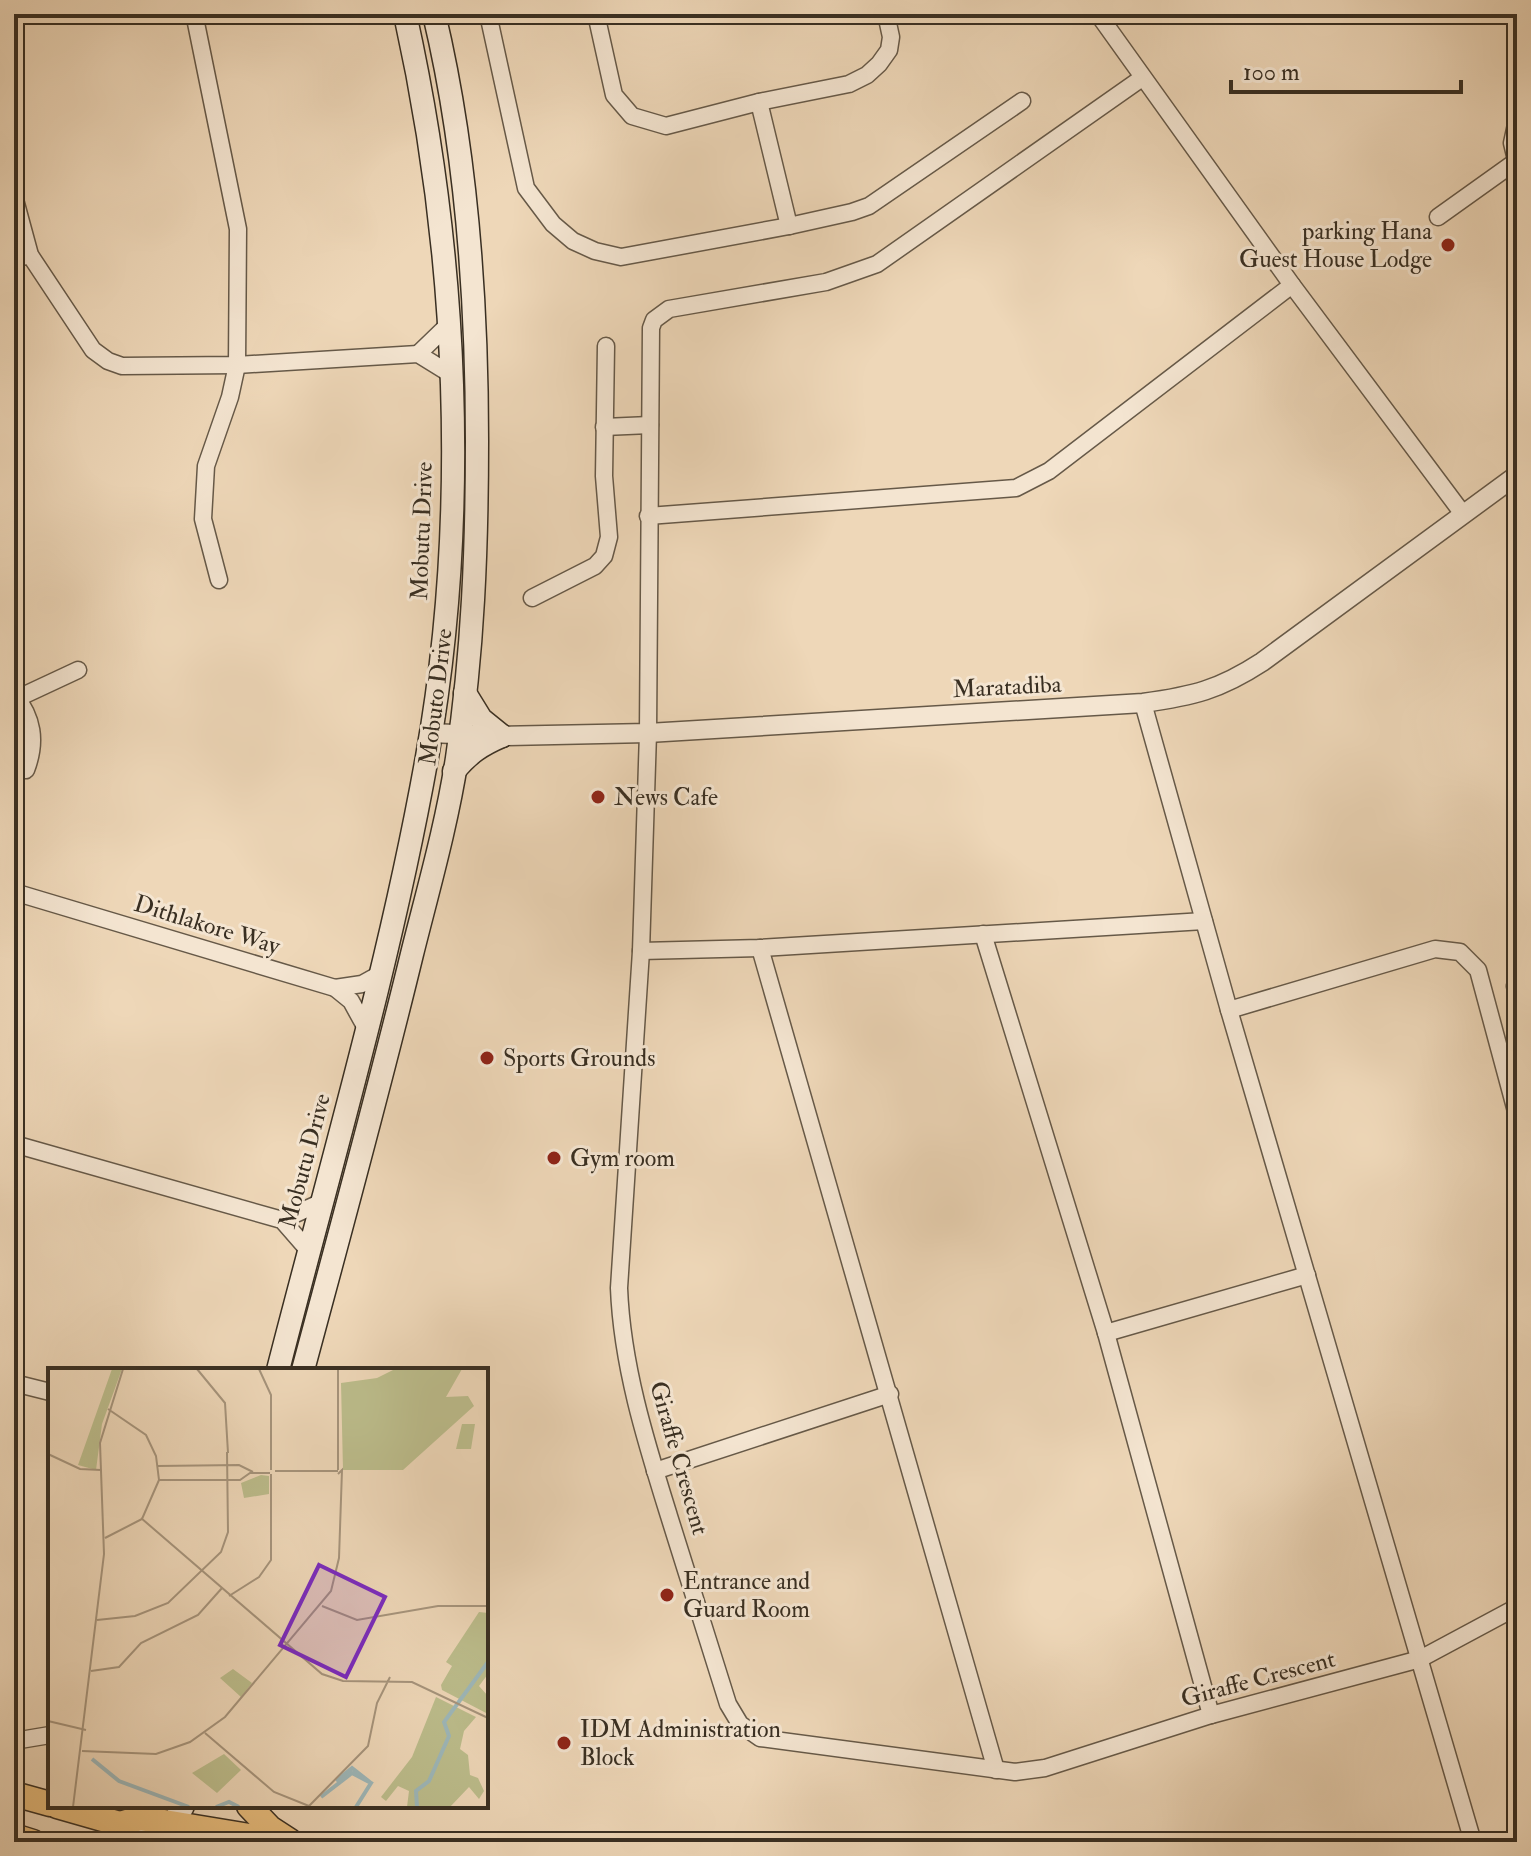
<svg xmlns="http://www.w3.org/2000/svg" width="1531" height="1856" font-family="'IM FELL Double Pica',serif">
	<rect width="100%" height="100%" fill="#eed7b8"/>
	<filter id="stains"><feTurbulence type="fractalNoise" baseFrequency=".0025" numOctaves="4"/><feColorMatrix values="0 0 0 0 .2 0 0 0 0 .09 0 0 0 0 .02 0 0 0 .5 -.17"/></filter>
	<radialGradient id="worn" r=".72"><stop offset=".6" stop-color="#630" stop-opacity="0"/><stop offset="1" stop-color="#630" stop-opacity=".3"/></radialGradient>
	<g fill="none" stroke-linecap="round" stroke-linejoin="round">
		<g stroke="#665948" stroke-width="19">
			<g id="minor">
				<polyline points="488,14 526,188 553,224 573,241 595,251 621,257 789,226 852,212 869,206 1022,101"/>
				<polyline points="596,14 614,95 632,116 666,126 759,102 849,84 867,75 879,64 889,50 891,37 886,14"/>
				<polyline points="1098,14 1292,285 1463,514"/>
				<polyline points="195,18 238,229 237,365 230,397 206,466 203,519 219,580"/>
				<path d="M 1142,78 L 877,264 L 826,282 L 669,309 L 654,320 L 651,328 L 648,733 L 641,951 L 619,1288 C 622,1366 646,1442 669,1516 C 689,1578 708,1641 728,1704 L 740,1724 L 760,1738 L 1015,1772 L 1045,1768 L 1211,1715 L 1420,1659 L 1517,1607"/>
				<polyline points="759,102 789,226"/>
				<polyline points="1517,120 1512,143 1517,164"/>
				<polyline points="14,196 30,255 93,350 108,361 122,366 237,365 418,354 452,375"/>
				<polyline points="1438,217 1515,162"/>
				<polyline points="14,259 30,255"/>
				<polyline points="418,354 448,325"/>
				<polyline points="604,427 650,425"/>
				<polyline points="648,516 1016,488 1049,471 1292,285"/>
				<polyline points="532,598 595,566 604,556 609,537 604,476 606,346"/>
				<path d="M 14,694 C 33,718 37,741 26,770"/>
				<polyline points="18,698 78,670"/>
				<polyline points="1143,703 1229,1010 1473,1842"/>
				<polyline points="14,892 335,988 351,1001 367,1030"/>
				<polyline points="983,934 1106,1333 1211,1715"/>
				<polyline points="760,948 996,1770"/>
				<polyline points="641,951 760,948 1204,921"/>
				<polyline points="1517,982 1515,986 1517,995"/>
				<polyline points="335,988 362,984 380,974"/>
				<polyline points="1229,1010 1435,949 1460,952 1478,970 1517,1115"/>
				<polyline points="14,1144 282,1220 309,1251"/>
				<polyline points="282,1220 322,1202"/>
				<polyline points="1106,1333 1307,1275"/>
				<polyline points="14,1383 50,1392"/>
				<polyline points="655,1471 890,1394"/>
				<polyline points="14,1741 50,1735"/>
			</g>
		</g>
		<g stroke="#665948" stroke-width="21">
			<path id="tertiary" d="M 430,733 L 502,736 L 648,733 L 1143,703 C 1193,696 1219,690 1262,662 L 1517,475"/>
		</g>
		<g stroke="#392f22" stroke-width="25">
			<g id="secondary">
				<polyline points="465,693 481,719 502,736"/>
				<path d="M 454,771 C 469,753 481,745 502,736"/>
				<path d="M 278,1370 C 330,1167 390,964 427,757 C 470,516 458,253 405,14"/>
				<path d="M 303,1370 C 340,1232 378,1094 412,954 C 428,890 447,824 457,758 C 473,652 477,548 477,441 C 477,299 467,152 434,14"/>
				<polyline points="135,1842 140,1818 146,1806"/>
				<polyline points="170,1842 173,1824 183,1806"/>
			</g>
		</g>
		<g stroke="#392f22" stroke-width="27">
			<g id="primary">
				<polyline points="14,1794 50,1804"/>
				<polyline points="57,1806 120,1824 140,1818 285,1842"/>
				<polyline points="249,1806 270,1828 290,1841"/>
				<polyline points="14,1836 33,1842"/>
			</g>
		</g>
		<use href="#minor" stroke="#f4e5d1" stroke-width="16"/>
		<use href="#tertiary" stroke="#f4e5d1" stroke-width="18"/>
		<use href="#secondary" stroke="#f4e5d1" stroke-width="22"/>
		<use href="#primary" stroke="#e7bc7c" stroke-width="24"/>
	</g>
	<g fill="#8f2418" stroke="#f4e5d1" stroke-width="3">
		<circle cx="1448" cy="245" r="8"/>
		<circle cx="598" cy="797" r="8"/>
		<circle cx="487" cy="1058" r="8"/>
		<circle cx="554" cy="1158" r="8"/>
		<circle cx="667" cy="1595" r="8"/>
		<circle cx="564" cy="1743" r="8"/>
	</g>
	<g text-anchor="middle" dominant-baseline="central" stroke-width="6" stroke-linejoin="round" paint-order="stroke">
		<g font-size="24" fill="#392f22" stroke="#f4e5d1" text-anchor="start">
			<text x="1432" y="231" text-anchor="end">parking Hana<tspan x="1432" dy="28">Guest House Lodge</tspan></text>
			<text x="614" y="797">News Cafe</text>
			<text x="503" y="1058">Sports Grounds</text>
			<text x="570" y="1158">Gym room</text>
			<text x="683" y="1581">Entrance and<tspan x="683" dy="28">Guard Room</tspan></text>
			<text x="580" y="1729">IDM Administration<tspan x="580" dy="28">Block</tspan></text>
		</g>
		<g font-size="24" fill="#392f22" stroke="#f4e5d1">
			<text transform="translate(422 531) rotate(-88)">Mobutu Drive</text>
			<text transform="translate(1007 687) rotate(-3)">Maratadiba</text>
			<text transform="translate(436 697) rotate(-83)">Mobuto Drive</text>
			<text transform="translate(207 925) rotate(17)">Dithlakore Way</text>
			<text transform="translate(305 1161) rotate(-75)">Mobutu Drive</text>
			<text transform="translate(679 1458) rotate(74)">Giraffe Crescent</text>
			<text transform="translate(1258 1679) rotate(-15)">Giraffe Crescent</text>
		</g>
	</g>
	<g transform="translate(48 1368)">
		<rect width="440" height="440" fill="#eed7b8"/>
		<path d="M 64,1 L 74,1 L 54,56 L 48,102 L 30,97 ZM 347,1 L 414,1 L 398,29 L 420,28 L 426,38 L 355,102 L 295,102 L 293,15 L 329,10 ZM 414,56 L 427,56 L 423,81 L 408,81 ZM 213,107 L 221,108 L 221,126 L 196,130 L 193,115 ZM 431,244 L 440,245 L 440,306 L 431,318 L 440,328 L 440,346 L 394,322 L 393,317 L 404,298 L 398,294 ZM 185,301 L 204,315 L 193,329 L 172,310 ZM 388,329 L 428,349 L 416,363 L 412,381 L 420,387 L 422,407 L 430,410 L 436,423 L 431,431 L 421,419 L 402,439 L 359,439 L 361,423 L 350,418 L 338,433 L 333,429 L 364,389 ZM 176,386 L 193,402 L 169,425 L 144,405 Z" fill="#bcbd8c"/>
		<path fill="none" stroke="#9db7b9" stroke-width="4" d="M 44,391 L 71,413 L 141,439M 288,413 L 304,400 L 323,415M 273,429 L 304,405 L 323,415 L 308,439M 168,439 L 181,434 L 191,439M 369,439 L 368,423 L 381,413 L 401,368 L 396,354 L 440,294"/>
		<path fill="none" stroke="#a6947c" stroke-width="2" d="M 149,1 L 177,35 L 180,85M 211,1 L 223,27 L 223,102M 290,1 L 290,102M 0,86 L 32,101 L 53,102M 109,98 L 191,97 L 205,104M 227,103 L 290,103M 110,112 L 192,112 L 202,105 L 222,105M 93,150 L 274,306 L 295,313 L 364,314 L 440,350M 57,170 L 94,151 L 111,112 L 108,88 L 98,67 L 60,41M 181,228 L 211,209 L 223,192 L 223,106M 274,238 L 309,252 L 390,238 L 440,238M 49,252 L 87,248 L 120,235 L 173,184 L 180,164 L 179,84M 43,303 L 71,299 L 93,275 L 150,247 L 174,220M 0,353 L 38,362M 157,365 L 226,424 L 261,438 L 320,378 L 329,335 L 342,309M 34,383 L 108,386 L 142,374 L 177,349 L 283,223 L 291,190 L 294,102 L 290,106M 25,439 L 56,186 L 52,75 L 75,1"/>
		<path fill="#7b2cbf" fill-opacity="0.15" stroke="#7b2cbf" stroke-width="4" d="M 271,197 L 337,229 L 298,309 L 232,277 Z"/>
		<rect width="440" height="440" fill="none" stroke="#392f22" stroke-width="4"/>
	</g>
	<rect width="1531" height="1856" fill="none" stroke="#eed7b8" stroke-width="48"/>
	<rect x="16" y="16" width="1499" height="1824" fill="none" stroke="#392f22" stroke-width="4"/>
	<rect x="24" y="24" width="1483" height="1808" fill="none" stroke="#392f22" stroke-width="2"/>
	<path d="M1231 80v12h230v-12" fill="none" stroke="#392f22" stroke-width="4"/>
	<text x="1243" y="80" font-size="24" fill="#392f22" stroke="#f4e5d1" stroke-width="6" paint-order="stroke">100 m</text>
	<rect width="100%" height="100%" filter="url(#stains)"/>
	<rect width="100%" height="100%" fill="url(#worn)"/>
</svg>
